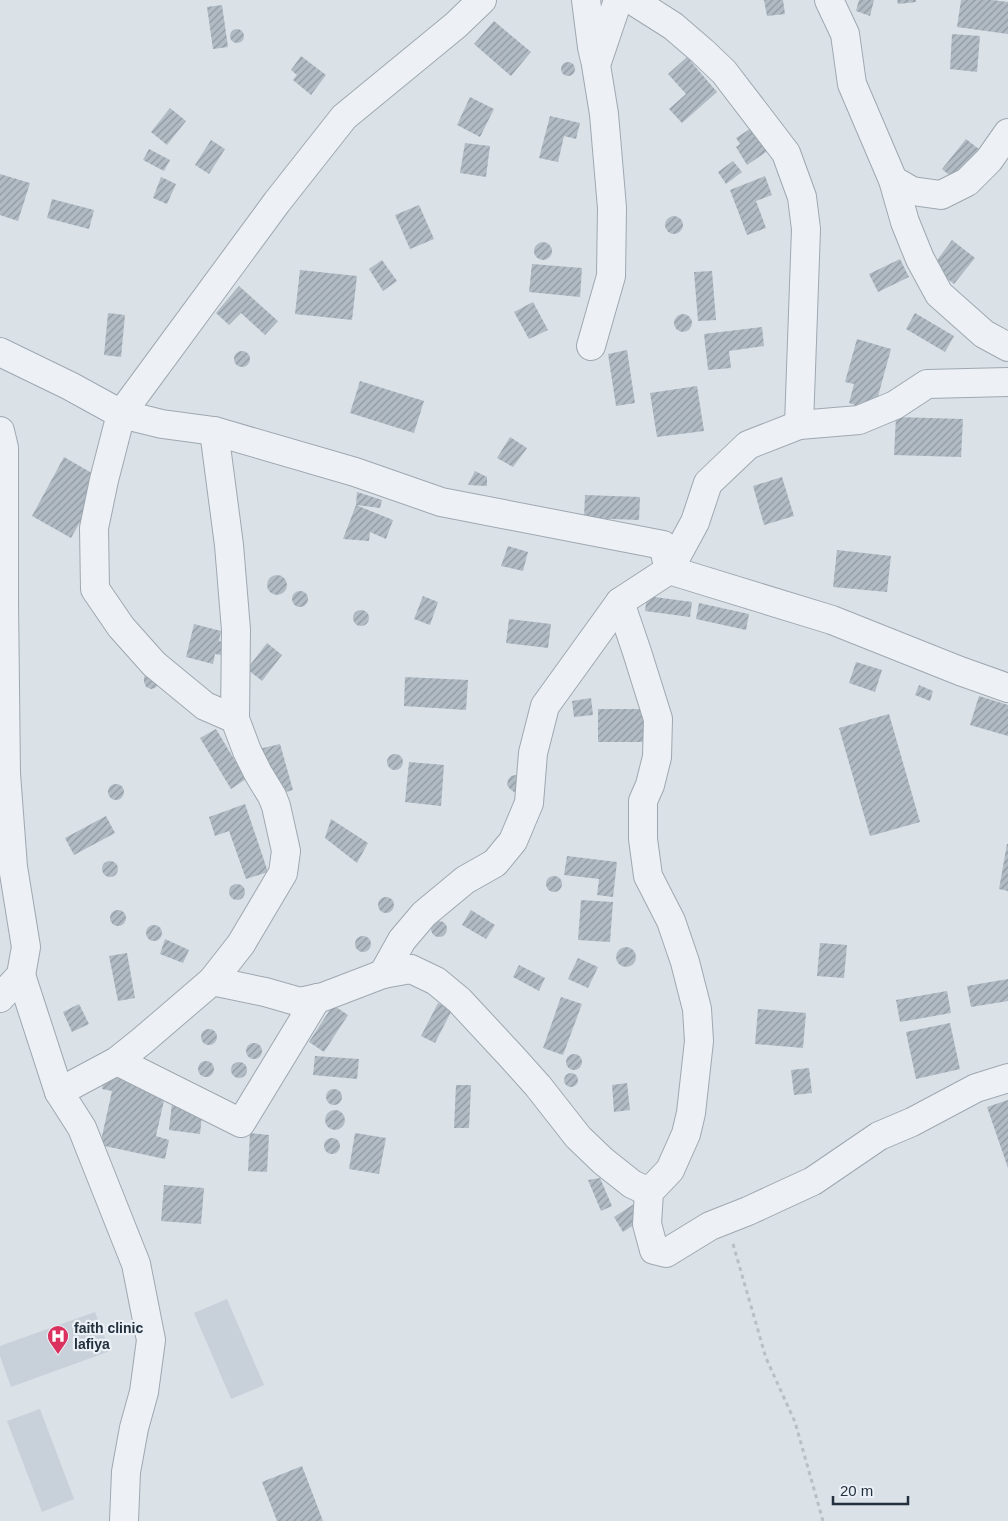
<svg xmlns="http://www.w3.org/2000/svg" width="1008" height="1521" font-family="Arial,sans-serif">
	<defs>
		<pattern id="building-hatch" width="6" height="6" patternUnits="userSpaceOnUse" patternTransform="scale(1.25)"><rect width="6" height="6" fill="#b1bbc4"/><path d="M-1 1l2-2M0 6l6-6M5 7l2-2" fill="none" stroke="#9098a1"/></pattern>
	</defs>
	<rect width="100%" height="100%" fill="#dae1e7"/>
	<g fill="#c8d0d9">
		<polygon points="227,1299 264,1385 231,1399 194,1313"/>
		<polygon points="95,1312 110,1351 11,1387 0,1356 0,1346"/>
		<polygon points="40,1409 74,1499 42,1512 7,1421"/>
	</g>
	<g fill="url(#building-hatch)">
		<polygon points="764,0 783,0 785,14 767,16"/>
		<polygon points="859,0 874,0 870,16 856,11"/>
		<polygon points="897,0 916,0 916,2 898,4"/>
		<polygon points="961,0 992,0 1008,2 1008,34 957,27"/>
		<polygon points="222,5 228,47 213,49 207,7"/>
		<polygon points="494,21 531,52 511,76 474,44"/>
		<circle cx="237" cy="36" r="7"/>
		<polygon points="952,34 980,36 977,72 950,69"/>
		<polygon points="301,56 326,75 311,95 293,80 297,75 291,70"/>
		<polygon points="687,57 717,92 682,123 669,109 686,94 668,74"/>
		<circle cx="568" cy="69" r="7"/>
		<polygon points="470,97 494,109 480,137 457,125"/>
		<polygon points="170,108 186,121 167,145 151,132"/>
		<polygon points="550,116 580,123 576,139 564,136 558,162 539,158"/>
		<polygon points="756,125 772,148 747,165 736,147 740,144 736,138"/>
		<polygon points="966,139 980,150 955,180 942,169"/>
		<polygon points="211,140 225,149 209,174 195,165"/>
		<polygon points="465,143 490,146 486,177 460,173"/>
		<polygon points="149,149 170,160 164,171 143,160"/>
		<polygon points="733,161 742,172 726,184 718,172"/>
		<polygon points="0,174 30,183 18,221 0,215"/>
		<polygon points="765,176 772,195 756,201 766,228 747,235 730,190"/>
		<polygon points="161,177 176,184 167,204 153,198"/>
		<polygon points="52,199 94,210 89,229 47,218"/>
		<polygon points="419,205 434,239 410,249 395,215"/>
		<circle cx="674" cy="225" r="9"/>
		<polygon points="952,240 975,258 954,284 932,267"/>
		<circle cx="543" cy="251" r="9"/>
		<polygon points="900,259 909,277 878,292 869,274"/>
		<polygon points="382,260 397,281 383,291 369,269"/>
		<polygon points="532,264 582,268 580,297 529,292"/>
		<polygon points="300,270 357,276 352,320 295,314"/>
		<polygon points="712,271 716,320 698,321 694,272"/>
		<polygon points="239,286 278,321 265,335 241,313 229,325 216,313"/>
		<polygon points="533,302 548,330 529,339 514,312"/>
		<polygon points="108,313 125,315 121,357 104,355"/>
		<polygon points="915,313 954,336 945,352 906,329"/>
		<circle cx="683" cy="323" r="9"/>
		<polygon points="762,327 764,346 729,351 731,368 708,370 704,334"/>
		<polygon points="857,339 891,349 874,411 849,403 854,384 845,382"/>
		<polygon points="627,350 635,403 616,406 608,354"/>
		<circle cx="242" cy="359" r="8"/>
		<polygon points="360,381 424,401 414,433 350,413"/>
		<polygon points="697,386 704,431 657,437 650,393"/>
		<polygon points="896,417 963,419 961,457 894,455"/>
		<polygon points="510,437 527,448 513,467 497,458"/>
		<polygon points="64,457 104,480 71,538 32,516"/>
		<polygon points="475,471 487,477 487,486 468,485"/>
		<polygon points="782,477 794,516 764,525 753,486"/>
		<polygon points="357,492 382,500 380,508 356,505 393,520 386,539 370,532 369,541 343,539 356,505"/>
		<polygon points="585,495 640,497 639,520 584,518"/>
		<polygon points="508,546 528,552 523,571 501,566"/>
		<polygon points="837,550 891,556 887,592 833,587"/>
		<circle cx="277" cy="585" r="10"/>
		<circle cx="300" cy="599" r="8"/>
		<polygon points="423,596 438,602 430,625 414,619"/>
		<polygon points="647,596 692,602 690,617 645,611"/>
		<polygon points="699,603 749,614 746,630 696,619"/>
		<circle cx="361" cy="618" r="8"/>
		<polygon points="509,619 551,624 548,648 506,643"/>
		<polygon points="194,624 221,631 219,641 225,643 222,655 215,654 213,664 186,657"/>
		<polygon points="267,643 282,655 262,681 247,669"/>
		<polygon points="856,662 882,670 875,692 849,683"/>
		<polygon points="147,674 159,684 155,688 151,689 146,687 144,682 144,677"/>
		<polygon points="405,677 468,680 466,710 404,706"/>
		<polygon points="919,685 933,691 930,701 915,695"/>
		<polygon points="979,696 1008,705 1008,736 970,725"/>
		<polygon points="591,698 593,715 574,717 572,701"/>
		<rect x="598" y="709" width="45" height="33"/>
		<polygon points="889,714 920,822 870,836 839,728"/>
		<polygon points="216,729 246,779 231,789 200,738"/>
		<polygon points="280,744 293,790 272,796 259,749"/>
		<circle cx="395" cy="762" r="8"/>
		<polygon points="409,762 444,765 441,806 405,802"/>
		<polygon points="516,775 520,777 519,790 514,792 510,789 507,785 508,780 511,776"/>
		<circle cx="116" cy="792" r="8"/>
		<polygon points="245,804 268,872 246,879 229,831 215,836 209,817"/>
		<polygon points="106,816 115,833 74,855 65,838"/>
		<polygon points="331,819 368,843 357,863 325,838"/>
		<polygon points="1007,844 1008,844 1008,891 999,889"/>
		<polygon points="567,856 617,862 613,897 597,895 599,879 564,875"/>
		<circle cx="110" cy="869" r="8"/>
		<circle cx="554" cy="884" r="8"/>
		<circle cx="237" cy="892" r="8"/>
		<circle cx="386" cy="905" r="8"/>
		<polygon points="581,900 613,902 610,942 578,940"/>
		<polygon points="471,910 495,925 486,939 462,925"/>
		<circle cx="118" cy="918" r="8"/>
		<circle cx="439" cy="929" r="8"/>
		<circle cx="154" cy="933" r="8"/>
		<circle cx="363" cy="944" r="8"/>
		<polygon points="165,939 189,950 183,963 160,954"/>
		<polygon points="820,943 847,945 844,978 817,976"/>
		<circle cx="626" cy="957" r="10"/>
		<polygon points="127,953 135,998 118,1001 109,956"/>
		<polygon points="578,958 598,967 588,988 568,979"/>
		<polygon points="519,965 545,978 539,991 513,977"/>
		<polygon points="1008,979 1008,1001 971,1007 967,986"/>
		<polygon points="947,991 951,1013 900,1022 896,1000"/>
		<polygon points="561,997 582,1004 563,1055 543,1048"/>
		<polygon points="438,1003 452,1010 435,1043 421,1036"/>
		<polygon points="79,1004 89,1024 72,1032 63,1012"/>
		<polygon points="333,1005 348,1015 324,1052 309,1042"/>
		<polygon points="758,1009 806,1013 803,1048 755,1044"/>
		<polygon points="950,1023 960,1069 916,1079 906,1032"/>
		<circle cx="209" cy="1037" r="8"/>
		<circle cx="254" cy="1051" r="8"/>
		<circle cx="574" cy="1062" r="8"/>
		<polygon points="315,1056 359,1059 357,1079 313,1075"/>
		<circle cx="206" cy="1069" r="8"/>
		<circle cx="239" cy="1070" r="8"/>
		<polygon points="809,1068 812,1093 794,1095 791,1070"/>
		<polygon points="105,1073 167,1087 156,1136 169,1140 165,1159 100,1145 112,1091 102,1089"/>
		<circle cx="571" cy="1080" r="7"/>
		<polygon points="627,1083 630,1110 614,1112 612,1085"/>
		<polygon points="456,1085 471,1085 469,1128 454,1128"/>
		<circle cx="334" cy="1097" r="8"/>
		<polygon points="1008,1100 1008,1168 987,1107"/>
		<polygon points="172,1103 203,1106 200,1134 169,1130"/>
		<circle cx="335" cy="1120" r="10"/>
		<polygon points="250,1133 269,1135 267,1172 248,1171"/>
		<polygon points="355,1133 386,1138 379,1174 349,1169"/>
		<circle cx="332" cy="1146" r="8"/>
		<polygon points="600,1178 612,1206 601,1211 588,1180"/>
		<polygon points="164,1185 204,1188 201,1224 161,1221"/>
		<polygon points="634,1204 643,1219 623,1232 614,1217"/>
		<polygon points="302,1466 323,1521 277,1521 262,1482"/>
	</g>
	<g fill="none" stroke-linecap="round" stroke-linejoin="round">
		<g stroke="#9fa8b1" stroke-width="30">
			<g id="minor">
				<polyline points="586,0 592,47 595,60"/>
				<polyline points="632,0 673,26 702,51 724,72 786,153 802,197 806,229 799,425"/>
				<polyline points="829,0 845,34 852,84 893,180 912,191 941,195 967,182 989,160 1008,133"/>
				<polyline points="893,180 905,222 920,259 939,294 984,334 1008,347"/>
				<polyline points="591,346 611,276 612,208 604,114 596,65 618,0"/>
				<polyline points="0,352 70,386 121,414 162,424 214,431 355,472 441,502 663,545 669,570 832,620 960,671 1008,688"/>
				<polyline points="0,431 4,448 4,601 6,774 13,867 26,947 21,975 0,998"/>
				<polyline points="620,602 637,652 658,719 657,757 650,785 643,801 643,839 648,876 671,921 685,962 697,1009 699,1041 691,1113 686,1134 670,1170 649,1192 647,1224 654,1250 666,1253 710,1226 748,1211 813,1181 879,1136 912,1122 976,1088 1008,1078"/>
				<polyline points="235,719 205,706 154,664 121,627 95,589 94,528 104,480 121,414 277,202 344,117 456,25 482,0"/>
				<polyline points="383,974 402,940 424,914 465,880 495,863 513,841 529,803 533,753 545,706 620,602 669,570 695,522 708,483 748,445 799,425 859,420 895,405 927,384 1008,382"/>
				<polyline points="21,975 59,1092 82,1128 136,1264 151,1340 144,1392 134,1428 126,1472 124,1521"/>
				<polyline points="212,981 265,992 300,1002 323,997 383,974 411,969 436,981 459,1000 512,1057 538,1086 578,1137 603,1161 632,1184 649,1192"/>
				<polyline points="117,1061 241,1123 317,998"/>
				<polyline points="59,1092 117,1061 142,1041 212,981 241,944 283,873 286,851 276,806 272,796 258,773 247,751 235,719 236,630 229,545 214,431"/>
			</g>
		</g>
		<polyline stroke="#b8bfc5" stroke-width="3" stroke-dasharray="4 4" stroke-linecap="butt" points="733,1244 766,1358 795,1422 823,1521"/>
		<use href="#minor" stroke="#edf1f5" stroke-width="28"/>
	</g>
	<defs>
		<g id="hospital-pin" transform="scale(1.125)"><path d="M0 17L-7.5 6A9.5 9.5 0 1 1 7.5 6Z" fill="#da315f" stroke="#eaf0f5"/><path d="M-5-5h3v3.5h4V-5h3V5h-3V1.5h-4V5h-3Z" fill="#fff"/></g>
	</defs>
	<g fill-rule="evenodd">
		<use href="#hospital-pin" x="58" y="1336"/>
	</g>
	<g text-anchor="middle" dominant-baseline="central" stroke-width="4.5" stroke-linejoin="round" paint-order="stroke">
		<g font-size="14" font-weight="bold" fill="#23303e" stroke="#eaf0f5" text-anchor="start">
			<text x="74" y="1328">faith clinic<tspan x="74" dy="16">lafiya</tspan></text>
		</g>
	</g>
	<path d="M833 1496v8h75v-8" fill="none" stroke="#23303e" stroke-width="2.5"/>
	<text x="840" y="1496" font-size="15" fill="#23303e" stroke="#eaf0f5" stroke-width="4" paint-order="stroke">20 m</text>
</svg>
